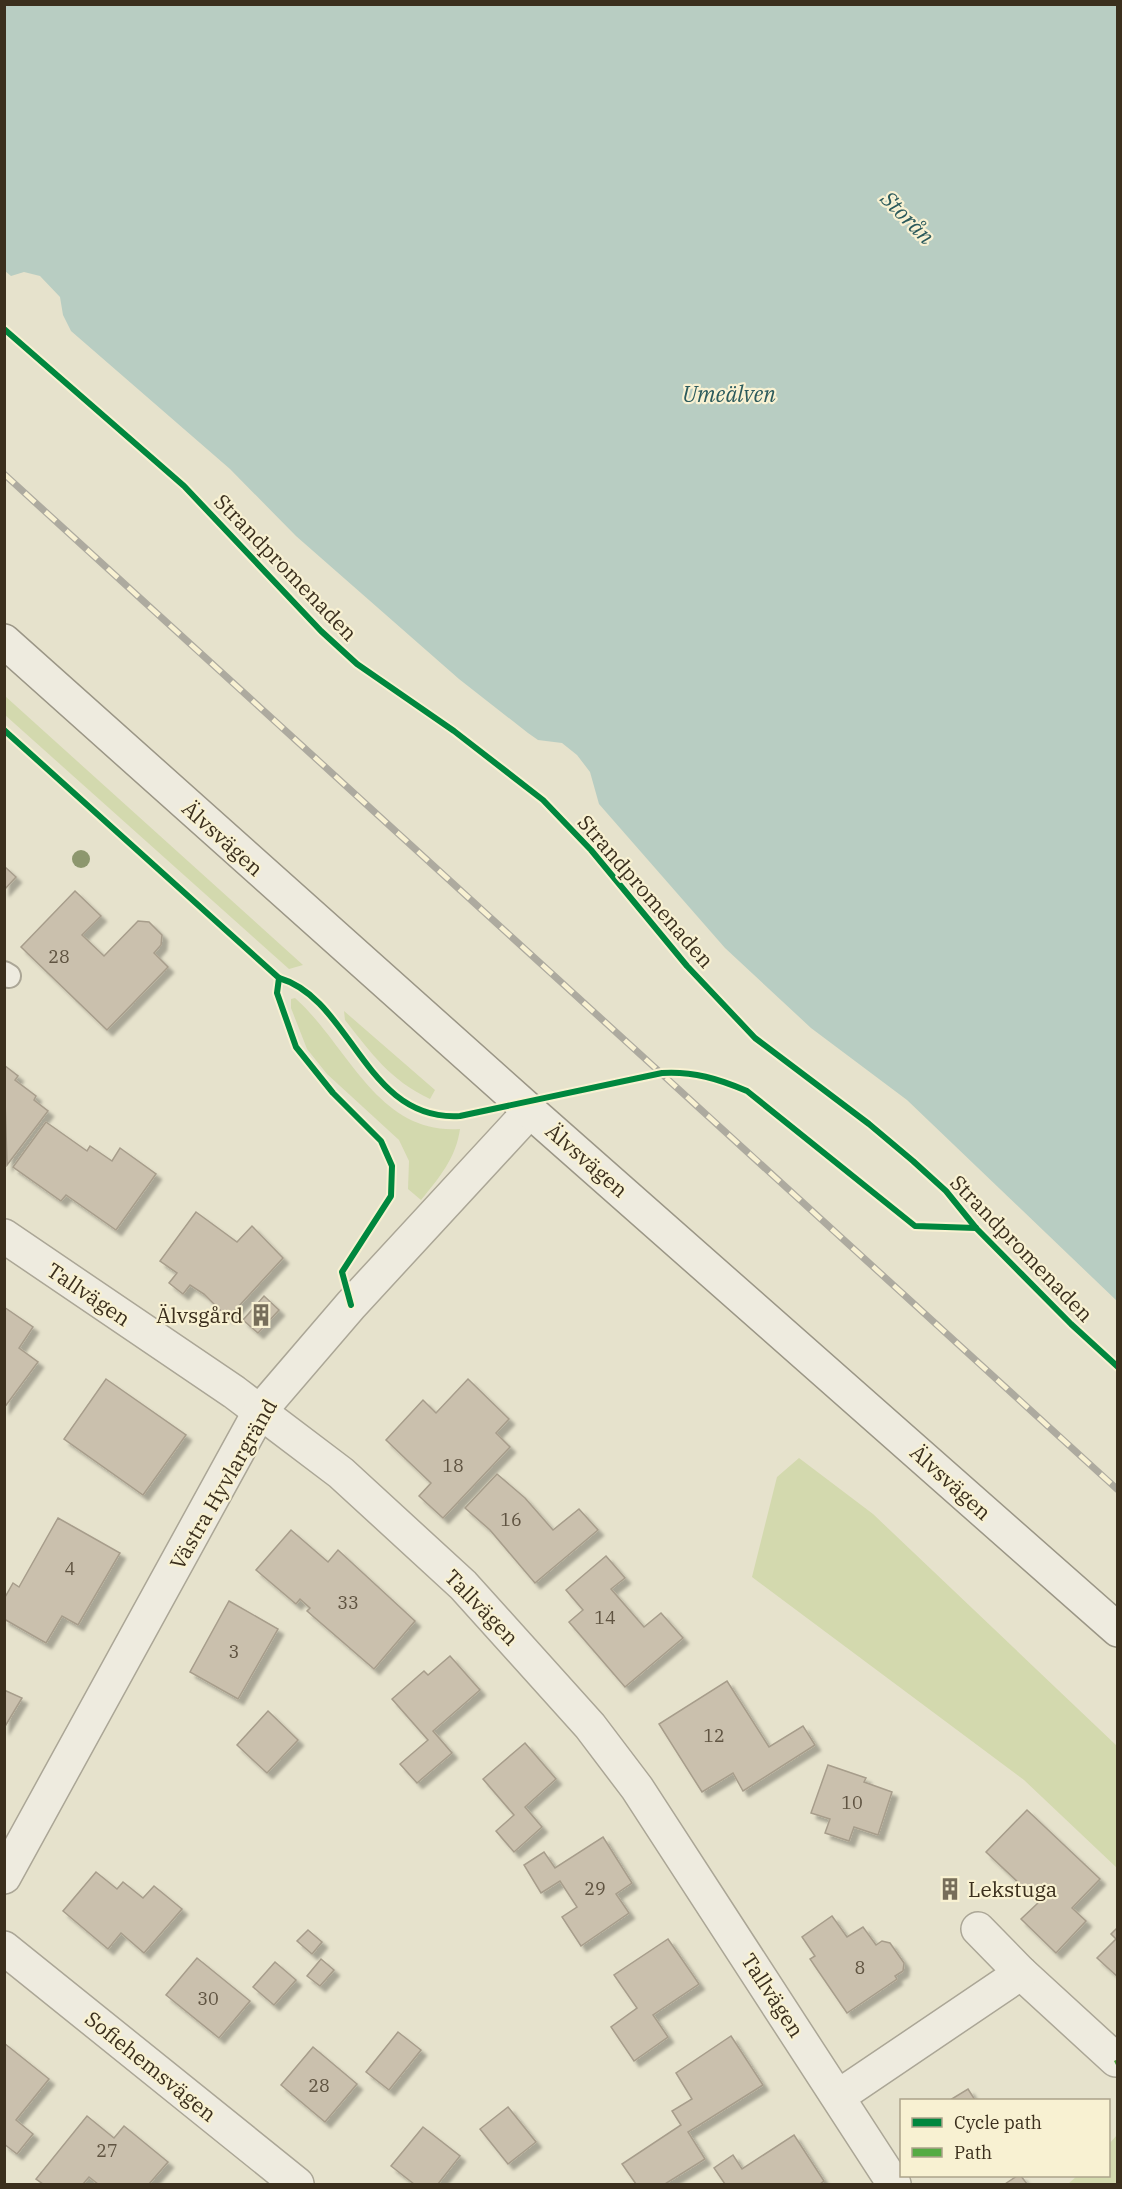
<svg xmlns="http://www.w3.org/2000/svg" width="1122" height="2189" font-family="'IBM Plex Serif',serif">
	<defs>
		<filter id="shadow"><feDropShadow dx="5.5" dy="5.5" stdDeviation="1.5" flood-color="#0004"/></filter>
	</defs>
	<rect width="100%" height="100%" fill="#e6e2cc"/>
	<g fill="#d3d9ae">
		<polygon points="5,696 303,965 289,969 5,715"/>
		<path d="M 295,998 C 348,1045 377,1135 460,1129 C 456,1158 439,1178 421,1200 L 408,1189 L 409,1161 L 399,1140 L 327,1074 L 307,1049 L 291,1008 L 291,999 Z"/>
		<path d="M 344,1011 L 435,1090 L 430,1099 C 390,1080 372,1054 345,1020 Z"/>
		<polygon points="799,1458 873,1514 1117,1746 1117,1868 1024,1780 752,1577 777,1477"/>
		<polygon points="1117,2135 1117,2184 1068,2184 1077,2176 1108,2176 1109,2144"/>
	</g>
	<polygon fill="#b8cdc2" points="5,4 1117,5 1117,1301 907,1100 811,1028 725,948 599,804 590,772 577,755 562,743 538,740 528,733 459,679 296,536 230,469 71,331 63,315 60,297 40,276 24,272 11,276 5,271"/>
	<g fill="#cac0ad" stroke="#a79d8b" stroke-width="1.5" filter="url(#shadow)">
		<polygon points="4,866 16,877 4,890"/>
		<polygon points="75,891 101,916 82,935 104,956 138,921 149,922 162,935 161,945 154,953 168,967 107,1030 21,947"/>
		<polygon points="4,1065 18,1076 15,1080 36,1096 34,1100 48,1111 7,1165"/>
		<polygon points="46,1122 87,1151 90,1146 112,1161 120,1148 156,1174 116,1230 66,1195 61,1201 13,1167"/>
		<polygon points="196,1212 237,1242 252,1226 283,1258 228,1318 204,1294 190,1285 183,1294 169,1283 177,1273 160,1261"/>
		<polygon points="264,1296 279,1310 258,1333 243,1320"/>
		<polygon points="4,1307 33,1327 19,1348 38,1362 4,1408"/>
		<polygon points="106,1379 186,1435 143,1495 64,1439"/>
		<polygon points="468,1379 509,1419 496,1433 510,1447 443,1518 419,1496 431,1483 386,1440 423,1400 436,1413"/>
		<polygon points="497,1474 525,1498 553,1530 579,1509 598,1530 535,1583 490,1530 465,1508"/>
		<polygon points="58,1518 120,1553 78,1625 62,1616 46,1643 4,1619 4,1599 13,1583 19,1587"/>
		<polygon points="291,1530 328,1562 338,1550 415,1621 374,1669 307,1611 310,1608 300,1599 296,1604 256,1570"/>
		<polygon points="606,1556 625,1578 611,1589 644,1627 661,1613 683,1638 625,1687 569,1622 583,1610 566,1590"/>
		<polygon points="229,1601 278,1629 238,1699 190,1672"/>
		<polygon points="450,1656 480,1690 433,1731 452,1753 417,1783 400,1764 428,1740 392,1699 424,1671 428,1675"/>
		<polygon points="727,1681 769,1747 803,1726 815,1745 743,1791 733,1773 702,1792 659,1724"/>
		<polygon points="4,1690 22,1698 4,1728"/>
		<polygon points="268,1711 298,1740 267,1773 237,1745"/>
		<polygon points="525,1743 556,1779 525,1807 542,1827 514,1852 496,1831 514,1815 483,1779"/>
		<polygon points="828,1765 866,1778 864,1782 892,1792 878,1835 854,1827 849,1841 825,1833 830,1819 811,1813"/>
		<polygon points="1027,1810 1100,1879 1072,1908 1086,1921 1056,1953 1021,1919 1039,1902 986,1852"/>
		<polygon points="603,1837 632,1883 616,1894 629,1913 581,1946 562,1917 577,1907 560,1881 541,1893 524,1865 544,1852 555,1868"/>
		<polygon points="96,1872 117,1889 123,1882 143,1898 154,1886 182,1909 144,1953 121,1933 108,1949 63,1911"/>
		<polygon points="832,1916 847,1937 863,1927 876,1945 882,1941 890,1943 904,1963 903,1971 895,1976 897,1979 847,2013 810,1959 815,1956 802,1937"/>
		<polygon points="1118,1927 1118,1977 1097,1958 1116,1939 1111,1934"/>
		<polygon points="308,1930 322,1942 312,1954 297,1941"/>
		<polygon points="668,1939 699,1984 653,2015 668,2037 634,2061 611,2027 637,2008 614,1975"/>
		<polygon points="197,1958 250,2001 219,2038 166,1995"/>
		<polygon points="321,1959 334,1970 320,1986 307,1976"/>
		<polygon points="275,1962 296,1980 274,2005 253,1987"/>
		<polygon points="398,2032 421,2050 389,2090 366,2072"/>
		<polygon points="731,2036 763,2085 688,2132 705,2159 665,2184 636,2184 622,2164 681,2125 672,2111 692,2099 676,2073"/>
		<polygon points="4,2043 49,2079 16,2120 33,2134 17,2154 4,2144"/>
		<polygon points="313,2047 357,2084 325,2122 281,2085"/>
		<polygon points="968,2089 975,2100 950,2100"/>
		<polygon points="508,2107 536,2142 508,2164 480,2129"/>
		<polygon points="87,2116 114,2138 124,2126 168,2162 149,2184 98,2184 89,2177 83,2184 43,2184 36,2179"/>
		<polygon points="423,2127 460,2156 438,2184 414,2184 391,2166"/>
		<polygon points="794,2135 824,2181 820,2184 725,2184 714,2168 733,2155 742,2169"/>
		<polygon points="1017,2176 1021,2176 1027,2184 1005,2184"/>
	</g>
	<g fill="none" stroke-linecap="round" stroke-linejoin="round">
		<g stroke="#aba696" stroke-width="26">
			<polyline id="lane" points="4,973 9,976"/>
		</g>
		<g stroke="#aba696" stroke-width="36">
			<g id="street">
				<polyline points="4,1236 234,1392 341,1473 463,1585 590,1726 637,1788 894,2184"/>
				<polyline points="4,1877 260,1411 351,1305 530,1111"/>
				<polyline points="978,1929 1021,1973 1116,2060"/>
				<polyline points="4,1948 297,2184"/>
				<polyline points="839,2096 1021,1973"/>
			</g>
		</g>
		<g stroke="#9b9686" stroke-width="36">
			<polyline id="secondary" points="4,641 530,1111 1118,1630"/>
		</g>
		<use href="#lane" stroke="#eeebdf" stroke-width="22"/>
		<use href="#street" stroke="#eeebdf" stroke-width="33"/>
		<use href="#secondary" stroke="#eeebdf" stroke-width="33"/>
		<g stroke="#adaa9f" stroke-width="7">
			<polyline id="rail" points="4,474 1118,1490"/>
		</g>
		<use href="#rail" stroke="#f8f1d2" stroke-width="4.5" stroke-dasharray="14" stroke-linecap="butt"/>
		<polyline stroke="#55ab43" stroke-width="4.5" stroke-dasharray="9 4.5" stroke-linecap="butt" points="1116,2060 1118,2064"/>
		<g stroke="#f8f1d2" stroke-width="10">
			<g id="cycleway">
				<polyline points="4,329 184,486 321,631 357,664 454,731 543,800 591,850 687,966 755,1038 869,1124 913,1161 946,1191 976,1228 1071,1324 1118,1367"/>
				<polyline points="4,730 279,978 277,993 296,1047 333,1093 381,1141 392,1166 391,1196 342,1272 351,1305"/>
				<path d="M 279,978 C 352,999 365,1122 460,1116 L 662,1073 C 693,1071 719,1079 747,1091 L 915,1226 L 976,1228"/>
			</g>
		</g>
		<use href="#cycleway" stroke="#00873e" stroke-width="6"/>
	</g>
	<circle fill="#8d976e" cx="81" cy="859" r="9"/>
	<defs>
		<g id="building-bare" transform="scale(1.8)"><path d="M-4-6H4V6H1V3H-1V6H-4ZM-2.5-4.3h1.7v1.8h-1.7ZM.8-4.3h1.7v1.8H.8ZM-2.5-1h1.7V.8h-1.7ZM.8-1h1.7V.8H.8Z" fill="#776e5a" stroke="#f8f1d2" stroke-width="2.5" paint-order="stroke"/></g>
	</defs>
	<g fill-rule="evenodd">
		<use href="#building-bare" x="261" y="1315"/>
		<use href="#building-bare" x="950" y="1889"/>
	</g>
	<g text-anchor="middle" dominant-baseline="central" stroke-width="4.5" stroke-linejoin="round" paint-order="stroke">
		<g font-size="18" fill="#5f5341">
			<text x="59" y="956">28</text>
			<text x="453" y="1465">18</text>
			<text x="511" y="1519">16</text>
			<text x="70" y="1568">4</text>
			<text x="348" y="1602">33</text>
			<text x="605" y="1617">14</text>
			<text x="234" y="1651">3</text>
			<text x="714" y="1735">12</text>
			<text x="852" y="1802">10</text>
			<text x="595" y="1888">29</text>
			<text x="860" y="1967">8</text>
			<text x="208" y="1998">30</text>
			<text x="319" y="2085">28</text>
			<text x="107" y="2150">27</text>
		</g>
		<g font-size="21" fill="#3b2f1d" stroke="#f8f1d2">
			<text transform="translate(286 567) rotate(46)">Strandpromenaden</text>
			<text transform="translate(223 838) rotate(42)">Älvsvägen</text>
			<text transform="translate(646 891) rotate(49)">Strandpromenaden</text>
			<text transform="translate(587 1160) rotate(41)">Älvsvägen</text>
			<text transform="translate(1022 1248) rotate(46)">Strandpromenaden</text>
			<text transform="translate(89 1294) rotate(34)">Tallvägen</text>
			<text transform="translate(951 1482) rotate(42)">Älvsvägen</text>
			<text transform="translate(223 1484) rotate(-60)">Västra Hyvlargränd</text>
			<text transform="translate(482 1607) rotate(46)">Tallvägen</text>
			<text transform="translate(773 1995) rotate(57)">Tallvägen</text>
			<text transform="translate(151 2066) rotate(39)">Sofiehemsvägen</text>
		</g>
		<g font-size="21" fill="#3b2f1d" stroke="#f8f1d2" text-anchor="end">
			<text x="243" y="1315">Älvsgård</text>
			<text x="968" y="1889" text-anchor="start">Lekstuga</text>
		</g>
		<g font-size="22" font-style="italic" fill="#2b5a5c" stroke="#f8f1d2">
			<text transform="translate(908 217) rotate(45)">Storån</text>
			<text x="729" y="393">Umeälven</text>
		</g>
	</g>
	<rect width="1122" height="2189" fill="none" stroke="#3b2f1d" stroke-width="12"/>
	<rect x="900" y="2099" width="210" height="78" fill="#f8f1d2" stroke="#aca38a" stroke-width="1.5"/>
	<rect x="912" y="2118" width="30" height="9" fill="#00873e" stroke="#aca38a" stroke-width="1.5"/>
	<text x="954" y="2129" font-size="18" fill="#3b2f1d">Cycle path</text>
	<rect x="912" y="2148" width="30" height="9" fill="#55ab43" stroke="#aca38a" stroke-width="1.5"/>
	<text x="954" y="2159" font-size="18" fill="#3b2f1d">Path</text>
</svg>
